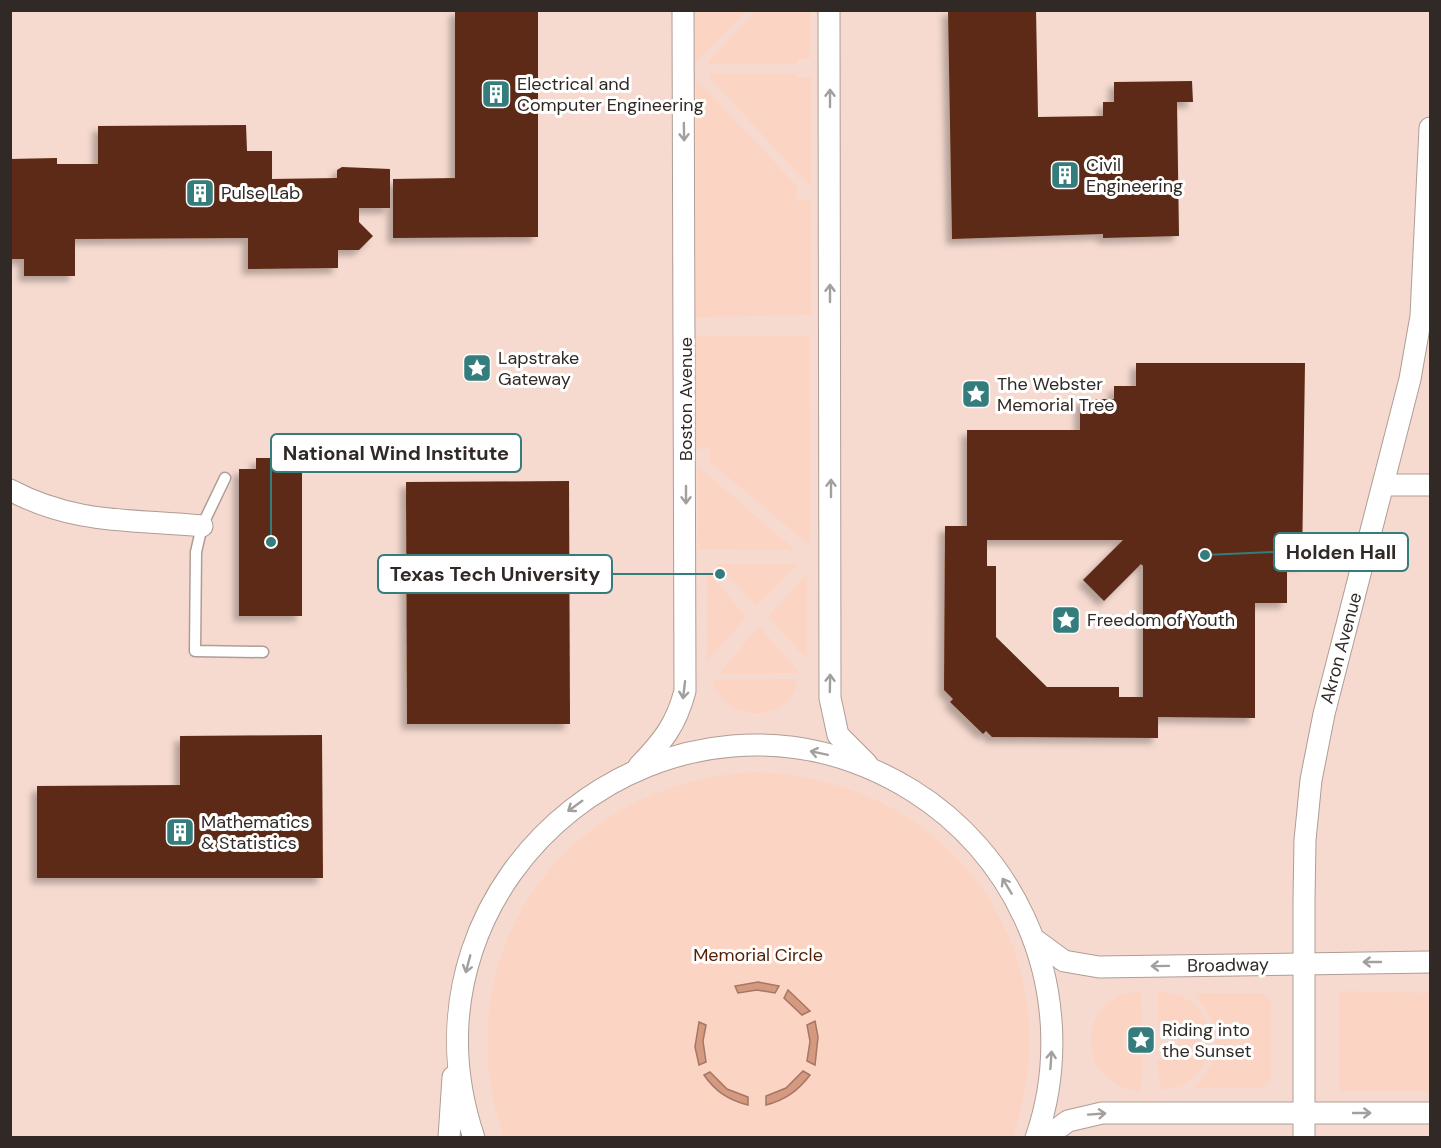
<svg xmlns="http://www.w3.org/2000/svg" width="1441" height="1148" font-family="'DM Sans',sans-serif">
	<defs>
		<filter id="shadow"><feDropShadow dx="-5.5" dy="5.5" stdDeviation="3" flood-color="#0004"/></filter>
	</defs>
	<rect width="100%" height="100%" fill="#fde9e1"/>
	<rect fill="#f6dacf" x="11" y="11" width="1419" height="1126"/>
	<g fill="#fbd4c4">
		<polygon points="695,11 695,10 746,11 698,60 695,60"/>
		<polygon points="756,11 810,11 810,59 797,59 797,64 709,64 709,60"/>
		<polygon points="710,74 797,74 797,77 811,77 811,184 808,184 709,77"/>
		<polygon points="696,79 797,186 796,201 811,199 811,315 696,317"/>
		<polygon points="696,336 809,336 810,546 710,462 710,448 696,449"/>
		<polygon points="698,466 795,550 698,549"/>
		<polygon points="716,564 797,564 757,606"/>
		<polygon points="707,571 746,617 707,661"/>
		<polygon points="807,574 807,659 768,617"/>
		<polygon points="759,626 800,673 719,674"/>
		<path d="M 796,679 C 802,713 731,733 713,683 L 715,680 Z"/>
		<path d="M 755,772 C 950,778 1076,950 1013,1137 L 504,1138 C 441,955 564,781 755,772 Z"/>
		<polygon points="1339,991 1430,993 1430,1091 1339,1091"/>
		<path d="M 1141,992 L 1142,1024 C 1124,1024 1118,1037 1126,1052 L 1143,1058 L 1141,1091 C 1072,1086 1076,992 1141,992 Z"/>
		<path d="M 1158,992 C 1228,992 1225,1089 1160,1089 L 1157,1059 L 1175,1052 L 1178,1040 L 1172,1029 L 1158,1025 Z"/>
		<polygon points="1194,993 1263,993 1271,1002 1271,1080 1262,1088 1195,1088 1212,1064 1216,1041 1212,1020"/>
	</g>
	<g fill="#d59980" stroke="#a47765" stroke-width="1.5">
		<polygon points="758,982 779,986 775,993 757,990 738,993 735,986"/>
		<polygon points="788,990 810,1011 802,1015 784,998"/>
		<polygon points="815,1021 818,1037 815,1065 807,1061 810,1041 807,1025"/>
		<polygon points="699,1022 706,1025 703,1041 706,1062 699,1065 695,1047"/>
		<path d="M 803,1071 L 810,1075 C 798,1091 785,1100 766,1105 L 766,1096 L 786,1088 Z"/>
		<path d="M 710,1072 L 727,1089 L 748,1097 L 748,1105 C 728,1100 715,1091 704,1075 Z"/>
	</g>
	<g fill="#5c2a13" fill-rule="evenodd" filter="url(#shadow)">
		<polygon points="455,10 538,10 538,237 393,238 393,179 455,178"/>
		<polygon points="948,10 1036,10 1038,117 1103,116 1103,102 1114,102 1114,82 1192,81 1193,102 1177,102 1179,236 1103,238 1103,234 952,239"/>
		<polygon points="246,125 247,151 272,151 272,179 337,178 337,170 342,167 390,169 390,208 359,208 359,222 373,236 359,250 338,250 338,268 248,269 248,238 75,239 75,276 24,276 24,259 10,259 10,159 57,158 57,164 98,164 98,126"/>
		<path d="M 1136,363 L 1305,363 L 1302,564 L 1287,563 L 1287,603 L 1255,603 L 1255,718 L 1158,717 L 1158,738 L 992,737 L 986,731 L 983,734 L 950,702 L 953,699 L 944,690 L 945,526 L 967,526 L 967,430 L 1080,430 L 1080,399 L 1114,399 L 1114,386 L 1136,386 ZM 987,540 L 1123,540 L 1083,580 L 1104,601 L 1141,564 L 1143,566 L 1143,697 L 1119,697 L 1119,687 L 1047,687 L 996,637 L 996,566 L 987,566 Z"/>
		<polygon points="256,458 295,458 295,469 302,469 302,616 239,616 239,469 256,469"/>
		<polygon points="569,481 570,724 407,724 406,482"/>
		<polygon points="322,735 323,878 37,878 37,786 180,785 180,736"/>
	</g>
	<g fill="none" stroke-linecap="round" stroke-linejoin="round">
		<g stroke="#af9d95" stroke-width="13">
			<polyline id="service" points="225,478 202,526 196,552 195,651 263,652"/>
		</g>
		<g stroke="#af9d95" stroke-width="23">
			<g id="minor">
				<polyline points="829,10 830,698 838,735 867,764"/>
				<polyline points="1383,485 1430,485"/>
				<path d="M 10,490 C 76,525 132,519 202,526"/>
				<path d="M 639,766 C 663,741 676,725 685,691 L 683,10"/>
				<polyline points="1034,939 1064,961 1099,967 1430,962"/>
				<polyline points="449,1138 453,1077"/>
				<path d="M 474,1138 C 385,873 677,644 913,791 C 961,821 1000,865 1024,917 C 1056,985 1061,1066 1036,1138"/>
				<polyline points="1045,1138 1068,1121 1102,1113 1430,1113"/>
				<polyline points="1304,1138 1304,900 1305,840 1311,780 1324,714 1410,379 1421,316 1430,128"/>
			</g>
		</g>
		<use href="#service" stroke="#fff" stroke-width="10"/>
		<use href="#minor" stroke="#fff" stroke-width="21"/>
	</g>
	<defs><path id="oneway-shaft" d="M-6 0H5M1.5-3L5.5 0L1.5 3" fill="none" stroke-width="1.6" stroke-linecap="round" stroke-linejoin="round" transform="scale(1.5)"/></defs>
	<g stroke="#a29f9d">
		<use href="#oneway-shaft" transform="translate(830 98) rotate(-90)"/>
		<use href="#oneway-shaft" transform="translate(684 132) rotate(89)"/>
		<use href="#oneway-shaft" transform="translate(830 293) rotate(-90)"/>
		<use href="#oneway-shaft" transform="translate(831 488) rotate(-90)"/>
		<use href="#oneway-shaft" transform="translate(686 495) rotate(90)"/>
		<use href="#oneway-shaft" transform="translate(830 683) rotate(-89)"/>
		<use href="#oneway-shaft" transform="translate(684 690) rotate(97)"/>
		<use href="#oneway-shaft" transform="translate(819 753) rotate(-168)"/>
		<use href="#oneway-shaft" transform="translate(575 806) rotate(144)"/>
		<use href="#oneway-shaft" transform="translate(1007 886) rotate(-121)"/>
		<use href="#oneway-shaft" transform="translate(1372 962) rotate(-180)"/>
		<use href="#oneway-shaft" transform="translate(468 964) rotate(105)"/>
		<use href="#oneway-shaft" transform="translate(1160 966) rotate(179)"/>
		<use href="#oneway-shaft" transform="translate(1051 1060) rotate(-86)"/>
		<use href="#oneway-shaft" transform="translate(1362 1113)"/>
		<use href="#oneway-shaft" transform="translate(1097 1114) rotate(-4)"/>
	</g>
	<defs>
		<g id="building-square" transform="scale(1.5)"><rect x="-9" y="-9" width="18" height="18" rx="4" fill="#347d7c" stroke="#fff"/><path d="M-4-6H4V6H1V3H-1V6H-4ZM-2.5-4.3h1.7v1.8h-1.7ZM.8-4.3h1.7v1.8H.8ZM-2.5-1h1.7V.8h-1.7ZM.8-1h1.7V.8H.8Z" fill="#fff"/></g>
		<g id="sight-square" transform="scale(1.5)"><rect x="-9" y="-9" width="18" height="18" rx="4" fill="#347d7c" stroke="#fff"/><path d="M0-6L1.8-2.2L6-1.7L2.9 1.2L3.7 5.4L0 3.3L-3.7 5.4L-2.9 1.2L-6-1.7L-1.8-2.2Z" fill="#fff"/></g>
	</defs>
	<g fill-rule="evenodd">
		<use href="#building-square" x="496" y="94"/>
		<use href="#building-square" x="1065" y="175"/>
		<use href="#building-square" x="200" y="193"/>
		<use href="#sight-square" x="477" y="368"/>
		<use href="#sight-square" x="976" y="394"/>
		<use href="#sight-square" x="1066" y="620"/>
		<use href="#building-square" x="180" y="832"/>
		<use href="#sight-square" x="1141" y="1040"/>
	</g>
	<g text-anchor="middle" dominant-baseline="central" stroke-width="6" stroke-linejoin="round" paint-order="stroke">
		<g font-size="18" fill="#312926" stroke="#fff" text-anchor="start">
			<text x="517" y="84">Electrical and<tspan x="517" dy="21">Computer Engineering</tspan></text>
			<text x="1086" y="165">Civil<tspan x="1086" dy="21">Engineering</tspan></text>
			<text x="221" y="193">Pulse Lab</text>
			<text x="498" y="358">Lapstrake<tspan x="498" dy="21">Gateway</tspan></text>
			<text x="997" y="384">The Webster<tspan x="997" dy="21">Memorial Tree</tspan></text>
			<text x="1087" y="620">Freedom of Youth</text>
			<text x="201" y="822">Mathematics<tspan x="201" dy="21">&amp; Statistics</tspan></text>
			<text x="1162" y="1030">Riding into<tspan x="1162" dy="21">the Sunset</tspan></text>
		</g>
		<g font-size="18" fill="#312926" stroke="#fff">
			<text transform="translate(686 399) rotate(-90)">Boston Avenue</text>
			<text transform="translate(1341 648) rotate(-75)">Akron Avenue</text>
			<text transform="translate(1228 965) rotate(-1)">Broadway</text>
		</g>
		<g font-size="18" fill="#562004" stroke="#fff">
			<text x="758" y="955">Memorial Circle</text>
		</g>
	</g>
	<path fill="none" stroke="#347d7c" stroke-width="2" d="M271 542L271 453M1205 555L1274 552M720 574L612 574"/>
	<g fill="#347d7c" stroke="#fff" stroke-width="2">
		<circle cx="271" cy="542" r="6"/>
		<circle cx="1205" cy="555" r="6"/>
		<circle cx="720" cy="574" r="6"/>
	</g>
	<g fill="#fff" stroke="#347d7c" stroke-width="2">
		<rect x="271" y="434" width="250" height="38" rx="6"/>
		<rect x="1274" y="533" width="134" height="38" rx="6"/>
		<rect x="378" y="555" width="234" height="38" rx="6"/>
	</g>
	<g font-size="20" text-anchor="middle" font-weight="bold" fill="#312926">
		<text x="396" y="460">National Wind Institute</text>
		<text x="1341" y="559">Holden Hall</text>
		<text x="495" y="581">Texas Tech University</text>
	</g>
	<rect width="1441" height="1148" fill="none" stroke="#312926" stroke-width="24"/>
</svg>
